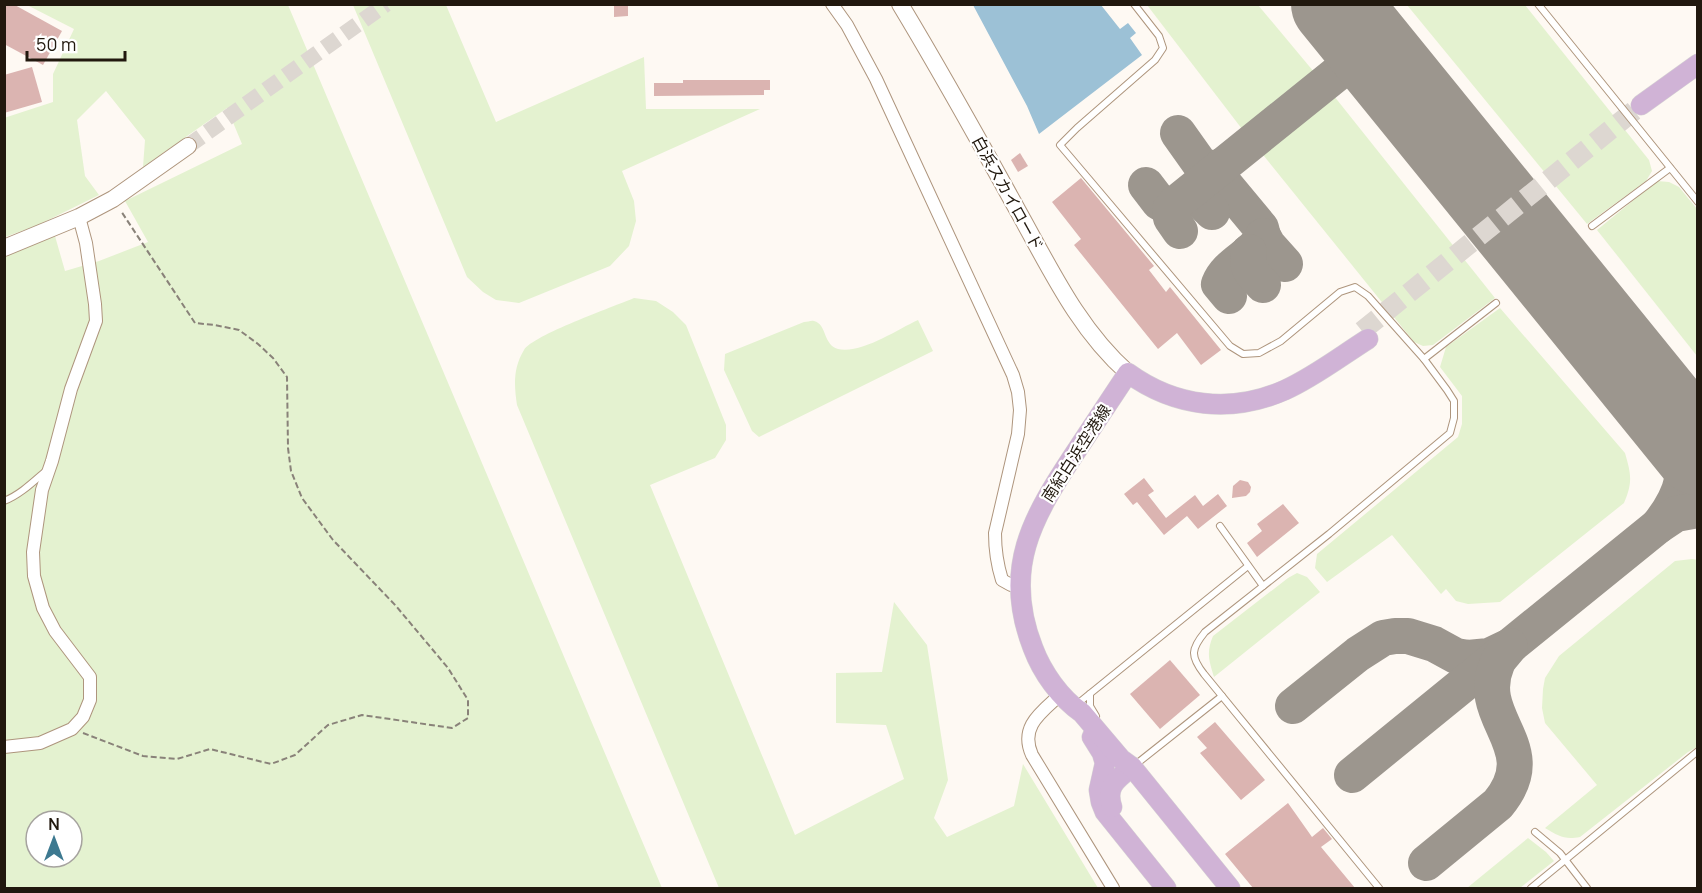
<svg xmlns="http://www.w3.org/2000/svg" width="1702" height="893" font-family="Manrope,'Noto Sans JP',sans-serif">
	<rect width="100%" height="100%" fill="#fef9f3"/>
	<g fill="#e4f2d0" fill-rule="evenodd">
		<path d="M 27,5 L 288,5 L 662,888 L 5,888 L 5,256 L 55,236 L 65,271 L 99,261 L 148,242 L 125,201 L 242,144 L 227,108 L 143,167 L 145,140 L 106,91 L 77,120 L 85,176 L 99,195 L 38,225 L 5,237 L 4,118 L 53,102 L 53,74 L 74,29 ZM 36,821 L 72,821 L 72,857 L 36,857 Z"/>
		<polygon points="353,5 446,5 496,122 644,57 646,109 760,109 622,171 634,201 636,221 629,246 610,266 519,303 496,300 483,292 467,277"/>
		<polygon points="1147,5 1258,5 1314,72 1242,129"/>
		<polygon points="1407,5 1525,5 1649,160 1652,171 1646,181 1587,224"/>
		<polygon points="1334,96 1495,298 1433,345 1423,346 1414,342 1260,151"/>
		<polygon points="1657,181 1669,182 1679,187 1697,209 1697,356 1597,230"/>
		<path d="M 634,298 L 656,301 L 673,312 L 686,325 L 726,425 L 726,440 L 715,458 L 650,485 L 795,835 L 904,779 L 886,725 L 836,723 L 836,673 L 882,672 L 894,602 L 927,645 L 948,780 L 934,818 L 947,837 L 1014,806 L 1023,764 L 1098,888 L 719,888 L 517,405 C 514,385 513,368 524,350 C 533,335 613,307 634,298 Z"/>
		<path d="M 1500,308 L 1625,453 C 1631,474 1633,482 1624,503 L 1500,602 L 1468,604 L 1456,601 L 1446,589 L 1441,594 L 1392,535 L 1327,582 L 1315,568 L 1317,554 L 1458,437 L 1462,424 L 1462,396 L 1440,367 L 1446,347 Z"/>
		<path d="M 918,320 L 933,351 L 759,437 L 752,431 L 724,370 L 725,354 L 804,322 C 808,322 811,320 814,321 C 827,324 823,345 838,349 C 862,354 896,330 918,320 Z"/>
		<path d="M 1692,559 L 1698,560 L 1697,747 L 1688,752 L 1580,837 C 1564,840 1559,836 1545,828 L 1597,785 L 1545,723 L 1542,708 L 1543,689 L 1545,678 L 1559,656 L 1675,561 Z"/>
		<path d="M 1297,573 L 1307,577 L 1320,592 L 1214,677 C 1209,660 1206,653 1213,636 L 1288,578 Z"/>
		<polygon points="1528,838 1546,852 1554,861 1520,888 1467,888"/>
	</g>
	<polygon fill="#9cc1d6" points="973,5 1101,5 1120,29 1128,23 1136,33 1130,38 1142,55 1039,134 1027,106"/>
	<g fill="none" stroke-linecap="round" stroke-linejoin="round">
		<g stroke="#9c968e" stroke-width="36">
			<polyline points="1178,133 1200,164 1211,169 1222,166"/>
			<path d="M 1222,166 L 1219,174 L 1222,181 L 1261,228 L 1263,236 C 1253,256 1227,263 1219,284 L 1229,296"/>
			<path d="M 1200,184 C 1196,200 1201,201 1212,212"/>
			<polyline points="1146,185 1159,202 1166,206 1175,204"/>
			<polyline points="1180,231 1171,218 1170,210 1175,204 1370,47"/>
			<polyline points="1263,236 1268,245 1285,264"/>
			<path d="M 1249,252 C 1246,269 1252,273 1263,285"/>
			<path d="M 1658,526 C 1685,492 1689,469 1677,427"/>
			<polyline points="1293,706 1358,654 1383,638 1395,636 1408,636 1434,644 1456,656 1468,658 1489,656 1510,646 1658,526 1676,514 1698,510"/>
			<polyline points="1352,775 1503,652"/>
			<path d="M 1426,863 L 1498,804 C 1546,746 1473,720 1497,664 C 1499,658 1506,652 1510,646"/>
		</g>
		<polyline stroke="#9c968e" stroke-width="88" points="1335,4 1698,451"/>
	</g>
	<g fill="#dbb4b1">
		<polygon points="4,4 13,4 62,31 43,65 4,44"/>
		<polygon points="614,4 628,4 628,16 614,17"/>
		<polygon points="32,67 42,102 4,113 4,75"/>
		<polygon points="683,80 770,80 770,90 764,90 764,95 654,96 654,83 683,83"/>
		<polygon points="1020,153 1028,166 1018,172 1011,160"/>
		<polygon points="1081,178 1154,266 1149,270 1166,292 1170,287 1221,350 1201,365 1177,333 1158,349 1074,245 1081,239 1052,202"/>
		<polygon points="1144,478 1154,491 1148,495 1166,518 1195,495 1203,506 1218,494 1227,506 1198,529 1187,516 1164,535 1137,502 1133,505 1124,494"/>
		<polygon points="1240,480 1248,482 1251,487 1250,492 1246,496 1232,498 1233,486"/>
		<polygon points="1283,504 1299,523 1257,557 1247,543 1262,531 1257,524"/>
		<polygon points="1170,660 1200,695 1160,729 1130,694"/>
		<polygon points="1215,722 1265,780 1241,800 1200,753 1207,748 1197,737"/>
		<polygon points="1288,803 1312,837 1323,828 1332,839 1321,847 1355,888 1253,888 1225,854"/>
	</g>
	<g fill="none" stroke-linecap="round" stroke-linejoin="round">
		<polyline stroke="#ddd7d1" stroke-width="16" stroke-dasharray="16 8" stroke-linecap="butt" points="188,146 386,4"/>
		<polyline stroke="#ddd7d1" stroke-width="20" stroke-dasharray="20 10" stroke-linecap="butt" points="1362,331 1641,105"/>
		<g stroke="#ae957d" stroke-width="8">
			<g id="service">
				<path d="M 1134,4 L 1159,36 L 1163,48 L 1155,60 L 1077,128 L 1060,145 L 1230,346 L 1243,354 L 1259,353 L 1281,341 L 1340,292 L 1355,287 L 1368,296 L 1424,359 L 1447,390 L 1454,401 L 1454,418 L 1450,433 L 1329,534 L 1205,632 C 1191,649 1190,656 1204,674 L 1379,888"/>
				<polyline points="1538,4 1698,202"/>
				<polyline points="1592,226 1670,168"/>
				<polyline points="1424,359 1496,303"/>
				<path d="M 4,501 C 20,495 34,481 47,470"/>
				<polyline points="1220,526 1263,586"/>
				<polyline points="1090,694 1090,706 1096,716"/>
				<polyline points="1076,705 1248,566"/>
				<polyline points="1135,765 1222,696"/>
				<polyline points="1535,832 1560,853 1587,888"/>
				<polyline points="1531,888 1698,751"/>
			</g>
		</g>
		<g stroke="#ae957d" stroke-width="14">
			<g id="minor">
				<path d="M 832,4 L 847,25 L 876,79 L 1013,375 L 1018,392 L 1020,410 L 1018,434 L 995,533 C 995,550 997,564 1002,580 L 1011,585 L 1021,585"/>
				<path d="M 1061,694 C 1042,712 1019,726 1032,755 L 1113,888"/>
				<polyline points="4,747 40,743 72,729 83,717 90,700 90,677 55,631 43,608 34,576 33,552 42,490 52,461 71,389 96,321 95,304 86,243 79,217"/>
			</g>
		</g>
		<g stroke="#ae957d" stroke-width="18">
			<g id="tertiary">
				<path d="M 900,4 C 941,72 980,142 1018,211 C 1050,268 1078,329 1128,373"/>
				<polyline points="4,248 79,217 113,199 188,146"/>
			</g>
		</g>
		<g stroke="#d7d5d4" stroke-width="21">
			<g id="primary">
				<polyline points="1641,105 1698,64"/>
				<polyline points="1092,737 1102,753 1105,763 1099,790 1101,802 1105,812 1166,888"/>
				<path d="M 1112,807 C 1105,786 1117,779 1132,767"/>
				<path d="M 1230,888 L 1132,767 L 1121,759 L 1082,713 C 1060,698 1042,672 1033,648 C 1002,569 1032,518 1075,453 C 1093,426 1110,400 1128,373 C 1175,407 1231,414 1285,390 C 1314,377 1341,356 1368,339"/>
			</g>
		</g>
		<polyline stroke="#898279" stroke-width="2" stroke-dasharray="6 3" stroke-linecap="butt" points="83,733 143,756 177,759 210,749 271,764 295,755 328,725 362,715 452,728 468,718 468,700 448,668 396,606 333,540 302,498 291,471 288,448 287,377 273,358 258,344 239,330 215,325 195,323 121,211"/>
		<use href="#service" stroke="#fff" stroke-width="6"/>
		<use href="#minor" stroke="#fff" stroke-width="12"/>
		<use href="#tertiary" stroke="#fff" stroke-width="16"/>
		<use href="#primary" stroke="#d0b3d6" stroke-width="20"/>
	</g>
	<g text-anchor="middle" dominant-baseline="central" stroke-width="4.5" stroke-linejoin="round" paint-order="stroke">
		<g font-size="16" fill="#21180e" stroke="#fff">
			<text transform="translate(1008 193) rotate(61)">白浜スカイロード</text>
			<text transform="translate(1076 453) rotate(-57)">南紀白浜空港線</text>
		</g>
	</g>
	<rect width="1702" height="893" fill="none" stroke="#21180e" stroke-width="12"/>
	<g transform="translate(54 839)"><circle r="28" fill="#ffffff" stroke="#a6a39f" stroke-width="1.5"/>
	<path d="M0-4.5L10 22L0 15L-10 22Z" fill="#3d7990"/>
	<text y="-9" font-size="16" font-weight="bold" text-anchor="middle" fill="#21180e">N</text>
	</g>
	<path d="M27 51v9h98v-9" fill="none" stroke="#21180e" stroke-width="3"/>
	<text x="36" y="51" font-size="18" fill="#21180e" stroke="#ffffff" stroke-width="4.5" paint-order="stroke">50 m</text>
</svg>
